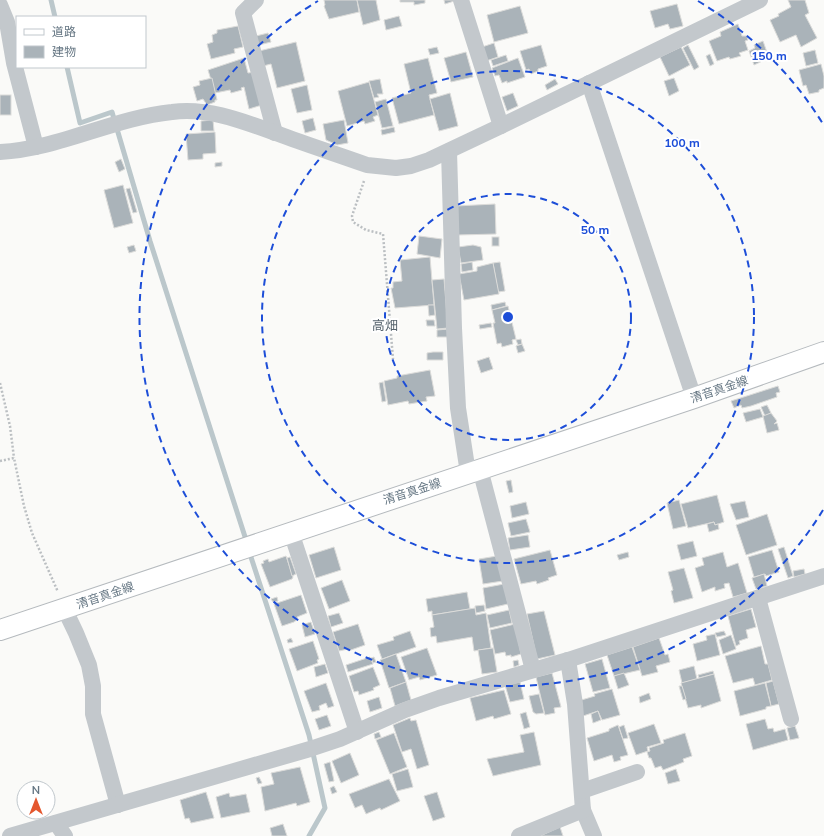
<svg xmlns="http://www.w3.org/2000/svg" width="824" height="836" font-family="Mulish,'Noto Sans JP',sans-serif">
	<rect width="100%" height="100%" fill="#fafaf8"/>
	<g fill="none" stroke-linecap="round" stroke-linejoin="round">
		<g stroke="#bbc7cb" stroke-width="5">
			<polyline points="51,0 55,17"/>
			<polyline points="67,67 80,123 112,112 150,241 247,543"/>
			<polyline points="249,551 309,735 325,808 309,836"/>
		</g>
	</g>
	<g fill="#aab3b9" stroke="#dcdcda">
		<polygon points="324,0 357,0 359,12 329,19 324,6 325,5"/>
		<polygon points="357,0 376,0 380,20 363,25"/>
		<polygon points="400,0 425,0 425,3 414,5 414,2 400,2"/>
		<polygon points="444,0 457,0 445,4"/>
		<polygon points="788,0 805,0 809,13 805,15 817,38 801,47 796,35 780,42 770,20 779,16 778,14 791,7"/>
		<polygon points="677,4 683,26 670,29 668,24 655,28 650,11"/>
		<polygon points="520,6 528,33 494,42 487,15"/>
		<polygon points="399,16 402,26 386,30 384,20"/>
		<polygon points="738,24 742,36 747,36 748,40 745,41 748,50 739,53 741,56 730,59 729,57 717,61 709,41 721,36 720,32"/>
		<polygon points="238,26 243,47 234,49 235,53 211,59 207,44 213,42 212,35 217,33 217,30"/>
		<polygon points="268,33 271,42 259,45 256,36"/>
		<polygon points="763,41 769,58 754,65 749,51 755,48 754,45"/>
		<polygon points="296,42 305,81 277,88 271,64 263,66 259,51"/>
		<polygon points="494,43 498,57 486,61 482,47"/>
		<polygon points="541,45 547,66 538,69 538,71 531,74 529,69 526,70 520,51"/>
		<polygon points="688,45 699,67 694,70 683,48"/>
		<polygon points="437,47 439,53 430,55 428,49"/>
		<polygon points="681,47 690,65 669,76 660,57"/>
		<polygon points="815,50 818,63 806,66 803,53"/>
		<polygon points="466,52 473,77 451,82 444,58"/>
		<polygon points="710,54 714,64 710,66 706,56"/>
		<polygon points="506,55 508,61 493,66 491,60"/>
		<polygon points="244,58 248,73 255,72 262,105 249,109 244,87 241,88 242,90 231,93 230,90 215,93 208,70"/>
		<polygon points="428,58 437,93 429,95 434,115 399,124 392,98 411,93 404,64"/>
		<polygon points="518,58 525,77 507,83 507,81 502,83 499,75 495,76 492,68"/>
		<polygon points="821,64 824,76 824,88 819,90 819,92 809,94 806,85 803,86 799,70"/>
		<polygon points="212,78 217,100 215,100 215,102 207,105 203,99 197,101 193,87 200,85 199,81"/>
		<polygon points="674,78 679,91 669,96 664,81"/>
		<polygon points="380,79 383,94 377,94 379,97 374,98 369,81"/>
		<polygon points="555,79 558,84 547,90 545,85"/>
		<polygon points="369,82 378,115 373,117 375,121 365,124 364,121 347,126 338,91"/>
		<polygon points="307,85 312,110 297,113 291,89"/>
		<polygon points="450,93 458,126 439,131 430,99"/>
		<polygon points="513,93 518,106 507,111 502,97"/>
		<rect x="0" y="95" width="11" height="20"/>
		<polygon points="386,99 393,126 382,128 375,102"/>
		<polygon points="313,118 316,130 305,133 302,121"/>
		<polygon points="213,120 214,131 201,131 201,121"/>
		<polygon points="344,120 348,143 337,145 326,140 323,124"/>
		<polygon points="394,127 395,132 382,135 381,130"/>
		<polygon points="215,132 216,153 203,154 203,159 188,160 186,134"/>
		<polygon points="121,159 125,169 119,172 115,162"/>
		<polygon points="222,162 222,166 215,167 215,163"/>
		<polygon points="123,185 133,223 114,228 104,190"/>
		<polygon points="130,188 137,212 133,213 126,189"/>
		<polygon points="495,204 496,234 457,235 456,206"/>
		<polygon points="419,236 442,239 440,258 417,254"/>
		<rect x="492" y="237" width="7" height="9"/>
		<polygon points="134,245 136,251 129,253 127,247"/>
		<polygon points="473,245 481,247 483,260 461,263 458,247"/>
		<polygon points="430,257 434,305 395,308 391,288 393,288 393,282 402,281 400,260"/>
		<polygon points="472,262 473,270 462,272 461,264"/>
		<polygon points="500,262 505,291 498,292 493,263"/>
		<polygon points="493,263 499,294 464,300 459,274 477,271 477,267"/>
		<polygon points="444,279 448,328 437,329 432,280"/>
		<polygon points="505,302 506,306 492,310 491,305"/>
		<polygon points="428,305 434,305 435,315 429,316"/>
		<polygon points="508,306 516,339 512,340 513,344 502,347 501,343 497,344 493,323 495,323 492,310"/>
		<polygon points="426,320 434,320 435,326 427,326"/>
		<polygon points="491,323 492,327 480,329 479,325"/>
		<polygon points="449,329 449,337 437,337 437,330"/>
		<polygon points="521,339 522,344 518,345 516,340"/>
		<polygon points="522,344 525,351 518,353 516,346"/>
		<polygon points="433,352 443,352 443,360 427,360 427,353"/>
		<polygon points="489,357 493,369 481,373 477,361"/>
		<polygon points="430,370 435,396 426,397 427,401 409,404 408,401 388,405 384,381 397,378 397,376"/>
		<polygon points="383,382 386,401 382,402 379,383"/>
		<polygon points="778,386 780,392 776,393 777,397 751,406 742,408 741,405 734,408 731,401"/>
		<polygon points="767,405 771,413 765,416 761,407"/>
		<polygon points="760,409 763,417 746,422 743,413"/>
		<polygon points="771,413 777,421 774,424 777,423 779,430 767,433 763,416"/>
		<polygon points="511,480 513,492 509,493 506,481"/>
		<polygon points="717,495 724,522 715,525 714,522 688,528 681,504"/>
		<polygon points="679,500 686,526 673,529 667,503"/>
		<polygon points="745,501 749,517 736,520 730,504"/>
		<polygon points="526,502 529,514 512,518 510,506"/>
		<polygon points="767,514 777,545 746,555 736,525"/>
		<polygon points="526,519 530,532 511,536 508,523"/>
		<polygon points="714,522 715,525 718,524 719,529 709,532 707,524"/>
		<polygon points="528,535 530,547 510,550 508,538"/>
		<polygon points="693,541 697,556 681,560 677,545"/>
		<polygon points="334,547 341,570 316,578 309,555"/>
		<polygon points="784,547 793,576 788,578 778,549"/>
		<polygon points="550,550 557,575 548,578 549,580 537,584 536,581 521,584 514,559"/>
		<polygon points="772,550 779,572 766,576 765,574 754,577 748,557"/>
		<polygon points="628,552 629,557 619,560 617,555"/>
		<polygon points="723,552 727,567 738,563 747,593 733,597 729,583 724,584 725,588 715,591 715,587 702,592 695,568 704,565 702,558"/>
		<polygon points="286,556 293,577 292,579 270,587 261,564 264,563 263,561 268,559 269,562"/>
		<polygon points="497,556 503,581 483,584 479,559"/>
		<polygon points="290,557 296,574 292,576 287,558"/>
		<polygon points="684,568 693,598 674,603 671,591 673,590 668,572"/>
		<polygon points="804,569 805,574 794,577 793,571"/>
		<polygon points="764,574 767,586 756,589 752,578"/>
		<polygon points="342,580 350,601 329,609 321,588"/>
		<polygon points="504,584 508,604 486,609 483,588"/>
		<polygon points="467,592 470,609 432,615 432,611 428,612 426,599"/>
		<polygon points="301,595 307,613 297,617 298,619 294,622 282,626 274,604"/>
		<polygon points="277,597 278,601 273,602 271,599"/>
		<polygon points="484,605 485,611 476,613 475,606"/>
		<polygon points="475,608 476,615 486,613 491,648 474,651 472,637 437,643 436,636 431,637 430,628 434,627 432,615"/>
		<polygon points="751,609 756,627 746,630 748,638 739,641 740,644 736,646 728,616"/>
		<polygon points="509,610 512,623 490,628 487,615"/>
		<polygon points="544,611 555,655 537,659 527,614"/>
		<polygon points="339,613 343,623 331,627 328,616"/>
		<polygon points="311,622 315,634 305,637 302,625"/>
		<polygon points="358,624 365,645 348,651 348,649 339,651 333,632"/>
		<polygon points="515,624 521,654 511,657 511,655 506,656 505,652 495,654 490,630"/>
		<polygon points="410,631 416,647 382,659 377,645 394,640 393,637"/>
		<polygon points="724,631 726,635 717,637 715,633"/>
		<polygon points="715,634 720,655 697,661 693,644 707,640 706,636"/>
		<polygon points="731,635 736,649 723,654 719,640"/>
		<polygon points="291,638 293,642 288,643 287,640"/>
		<polygon points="659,638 665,655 668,654 670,662 656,666 658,672 642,676 633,647"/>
		<polygon points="313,641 319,659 317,660 318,663 297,671 289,649"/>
		<polygon points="761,646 765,664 768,664 772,680 755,685 753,678 733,683 725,656"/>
		<polygon points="632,647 640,670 614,676 607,655"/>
		<polygon points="427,648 437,675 420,680 419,677 409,680 401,657"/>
		<polygon points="493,648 497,672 482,674 478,650"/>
		<polygon points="396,654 406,682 389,688 380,660"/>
		<polygon points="370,657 373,664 348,672 346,665"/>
		<polygon points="374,657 376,662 373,663 371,658"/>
		<polygon points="602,659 610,688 593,692 585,664"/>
		<polygon points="518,660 519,665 514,667 513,661"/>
		<polygon points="325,664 328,673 316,677 314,667"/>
		<polygon points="694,666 697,679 682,683 679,670"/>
		<polygon points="373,667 380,685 373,688 374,690 359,695 358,691 354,692 349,676"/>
		<polygon points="713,671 714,674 699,678 698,675"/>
		<polygon points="552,673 561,707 554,708 555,713 545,715 536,677"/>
		<polygon points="624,673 629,685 618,689 614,676"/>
		<polygon points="714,674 721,701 701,708 701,705 688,708 681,683"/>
		<polygon points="773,681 779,704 771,706 766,683"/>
		<polygon points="406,682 411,700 395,706 390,688"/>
		<polygon points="520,682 524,699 510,702 505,685"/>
		<polygon points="326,683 334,706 328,708 326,703 319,706 320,710 312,712 304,691"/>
		<polygon points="765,683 771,706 766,707 766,709 740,716 734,691"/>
		<polygon points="679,686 682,686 686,699 683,700"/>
		<polygon points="612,689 620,715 602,720 598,711 583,716 578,701 595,696 594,694"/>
		<polygon points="504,690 511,714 494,719 493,716 476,721 470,698"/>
		<polygon points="649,693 651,699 640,703 639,697"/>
		<polygon points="539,694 544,713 536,714 533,712 529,696"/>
		<polygon points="379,697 382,708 370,712 367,701"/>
		<polygon points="598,711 601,720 593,723 591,714"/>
		<polygon points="526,712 530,727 524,729 520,714"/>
		<polygon points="327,715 331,726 319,730 315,719"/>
		<polygon points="410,718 411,721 416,720 429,765 417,769 411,749 402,752 393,725"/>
		<polygon points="765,719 768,729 773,728 774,732 785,729 788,740 753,750 746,724"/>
		<polygon points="654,724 661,743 647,747 648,751 636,755 628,733"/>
		<polygon points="618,725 628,755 620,757 621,760 614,762 612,755 594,761 587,738 609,731 609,729"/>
		<polygon points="624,725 628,738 623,739 619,727"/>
		<polygon points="795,726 799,738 790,740 787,728"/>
		<polygon points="379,732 381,737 375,739 374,734"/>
		<polygon points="534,732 541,765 493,776 487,759 524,752 520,735"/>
		<polygon points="394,733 407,767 390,774 376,740"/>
		<polygon points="685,733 692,756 683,759 684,762 663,770 661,766 655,768 651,758 649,758 647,752 650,751 649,748 664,743 663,740"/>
		<polygon points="350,753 359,775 341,783 332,761"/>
		<polygon points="330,762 334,781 329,782 324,764"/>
		<polygon points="300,767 310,802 297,806 296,803 265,811 261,787 274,784 271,773"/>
		<polygon points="408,769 413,787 397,791 392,774"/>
		<polygon points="676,769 680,781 668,784 665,773"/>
		<polygon points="259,777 262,783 258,784 256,778"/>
		<polygon points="389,779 400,801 381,810 380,808 366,814 362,805 355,808 349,794"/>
		<polygon points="334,786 337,792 332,794 330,788"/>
		<polygon points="206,792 214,818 191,823 189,818 185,819 180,800"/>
		<polygon points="437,792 445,817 433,821 424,796"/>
		<polygon points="229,793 230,797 246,794 250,812 221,818 216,797"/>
		<polygon points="283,824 287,836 272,836 270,828"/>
		<polygon points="560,827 563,836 540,836"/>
	</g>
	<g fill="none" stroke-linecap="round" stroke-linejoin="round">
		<g stroke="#b5babe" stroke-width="22">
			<polyline id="major" points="0,630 694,398 824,352"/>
		</g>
		<g stroke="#bbbfc2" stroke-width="2.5" stroke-dasharray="2 2" stroke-linecap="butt">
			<polyline points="364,181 352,216 353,222 366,230 383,234 393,359"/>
			<polyline points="0,383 10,426 14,458"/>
			<polyline points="0,461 14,458 24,506 32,533 58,592"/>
		</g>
		<g stroke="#c3c8cc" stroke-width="16">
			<polyline points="256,0 243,13 275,133"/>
			<polyline points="461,0 501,126"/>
			<polyline points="0,5 7,22 14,63 36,147"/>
			<polyline points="589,83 694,398"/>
			<polyline points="449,151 454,328 458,408 468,473"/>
			<path d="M 0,152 C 59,149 113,118 172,112 C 211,107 247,123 284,136 C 311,146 339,155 367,165 L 396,168 L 411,166 L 429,160 L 501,126 L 760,0"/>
			<polyline points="480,469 533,670"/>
			<polyline points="291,532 357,732"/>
			<polyline points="758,598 791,719"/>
			<polyline points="64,608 76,633 89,665 93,686 93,714 118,805"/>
			<polyline points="568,660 575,704 583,810 594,836"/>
			<polyline points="582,791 637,772"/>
			<polyline points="56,823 65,836"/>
			<polyline points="10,836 310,749 340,739 405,710 439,698 568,660 824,576"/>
			<polyline points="519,836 583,810"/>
		</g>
		<use href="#major" stroke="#fff" stroke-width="20"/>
	</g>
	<g fill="none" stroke="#1d4ed8" stroke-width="2" stroke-dasharray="7 5">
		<circle cx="508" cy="317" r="123"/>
		<circle cx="508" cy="317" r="246"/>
		<path d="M823 510A369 369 0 1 1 318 1M698 1A369 369 0 0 1 823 124"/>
	</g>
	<g text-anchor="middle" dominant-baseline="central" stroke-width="4" stroke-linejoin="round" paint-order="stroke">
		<g font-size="12" fill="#657683" stroke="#fff">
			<text transform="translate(719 389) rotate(-19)">清音真金線</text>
			<text transform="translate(412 491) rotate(-18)">清音真金線</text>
			<text transform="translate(105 595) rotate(-19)">清音真金線</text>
		</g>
		<g font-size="13" fill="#57646e" stroke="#fff">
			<text x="385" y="325">高畑</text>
		</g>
	</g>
	<circle cx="508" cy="317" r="6" fill="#1d4ed8" stroke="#fff" stroke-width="2"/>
	<g font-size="12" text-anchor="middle" font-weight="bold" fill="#1d4ed8" stroke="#fff" stroke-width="4" stroke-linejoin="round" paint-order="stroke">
		<text x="769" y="60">150 m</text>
		<text x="682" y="147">100 m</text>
		<text x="595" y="234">50 m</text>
	</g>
	<rect x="16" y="16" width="130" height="52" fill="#ffffff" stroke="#c1c8cd"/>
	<rect x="24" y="29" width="20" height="6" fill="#ffffff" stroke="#c1c8cd"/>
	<text x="52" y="36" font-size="12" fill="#657683">道路</text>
	<rect x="24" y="46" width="20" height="12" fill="#aab3b9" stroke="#c1c8cd"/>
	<text x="52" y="56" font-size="12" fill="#657683">建物</text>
	<g transform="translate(36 800)"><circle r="19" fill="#ffffff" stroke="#c1c8cd"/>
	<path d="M0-3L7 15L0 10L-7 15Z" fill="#e4572e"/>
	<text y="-6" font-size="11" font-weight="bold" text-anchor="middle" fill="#657683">N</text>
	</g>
</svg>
